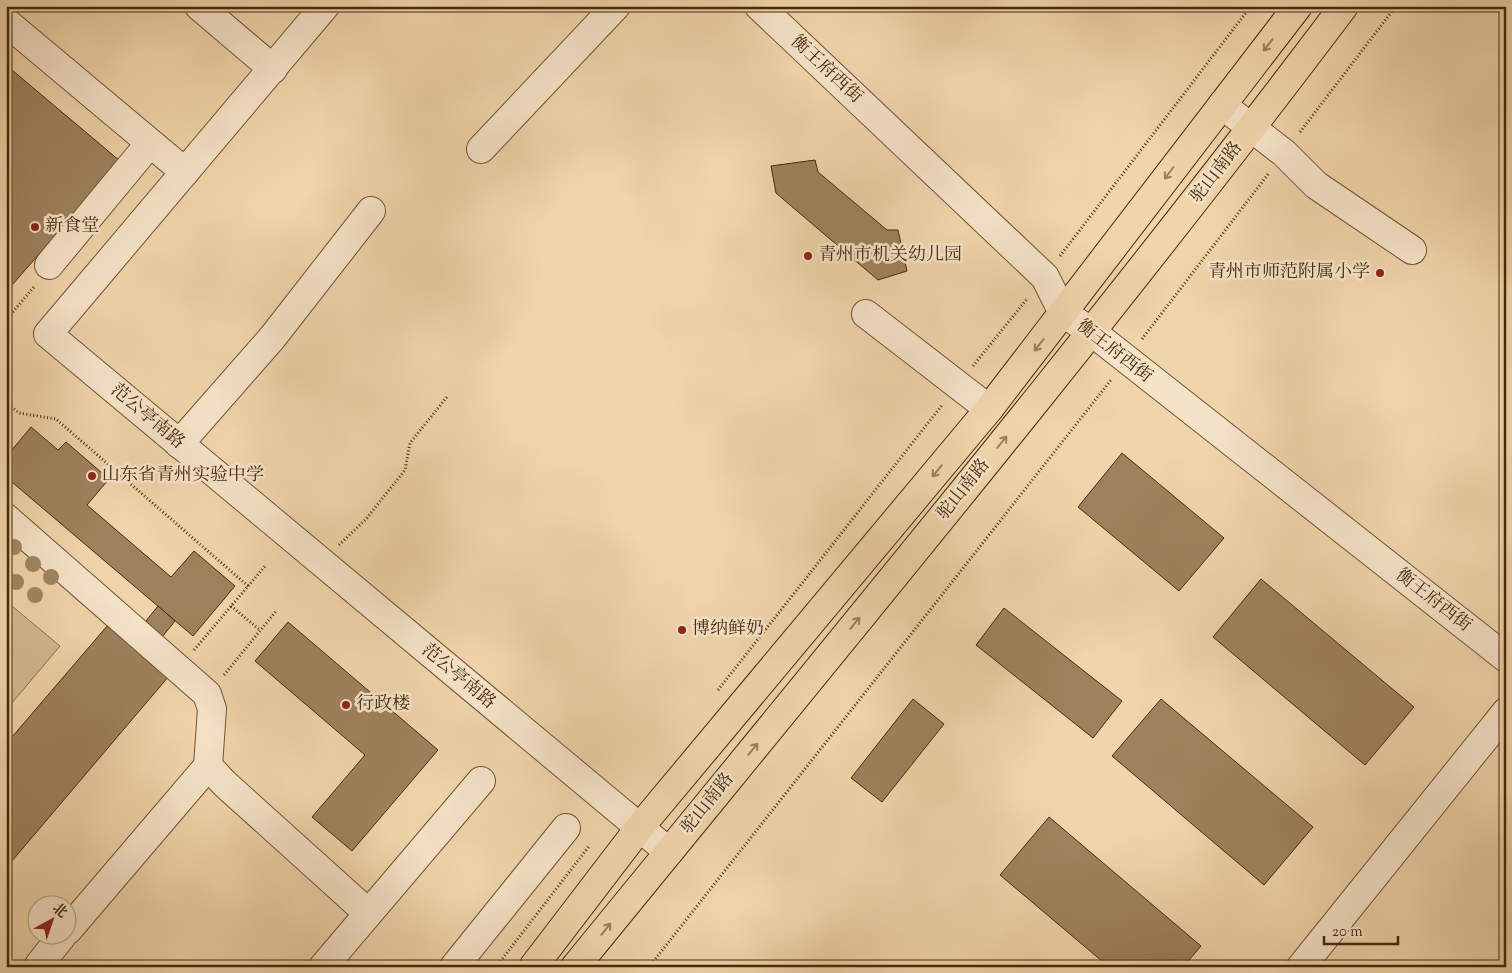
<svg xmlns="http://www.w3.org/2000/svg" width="1512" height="973" font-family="'Sorts Mill Goudy','Noto Serif SC',serif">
	<rect width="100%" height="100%" fill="#f0d4aa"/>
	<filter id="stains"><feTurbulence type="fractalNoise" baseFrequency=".004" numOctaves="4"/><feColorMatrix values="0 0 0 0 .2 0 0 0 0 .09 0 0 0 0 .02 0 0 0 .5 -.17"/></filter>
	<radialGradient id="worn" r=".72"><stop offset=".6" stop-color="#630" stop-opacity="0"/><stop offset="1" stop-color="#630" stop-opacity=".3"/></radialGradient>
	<polygon fill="#d3b78f" stroke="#8c704c" points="6,601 60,646 6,710"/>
	<g fill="#9e825d" stroke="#452a0a">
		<polygon points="6,65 120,161 6,292"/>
		<polygon points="815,160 818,172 887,230 898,230 907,271 878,280 776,193 771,166"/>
		<polygon points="31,427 58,450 66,442 109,479 87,505 171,577 194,551 235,586 193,636 6,477 6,457"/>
		<polygon points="1122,453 1224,538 1179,591 1078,507"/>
		<polygon points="1261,579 1414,707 1365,765 1213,637"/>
		<polygon points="158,606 175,621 146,657 169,676 6,868 6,744 108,625 129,642"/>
		<polygon points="1004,608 1122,701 1093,738 976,645"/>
		<polygon points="288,622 438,750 352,851 312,817 365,755 255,661"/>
		<polygon points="913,699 944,724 882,802 851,778"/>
		<polygon points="1161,699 1313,827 1264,885 1112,756"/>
		<polygon points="1049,817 1201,946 1183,967 1109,967 1000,875"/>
	</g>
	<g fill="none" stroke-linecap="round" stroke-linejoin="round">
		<g stroke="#705432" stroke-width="30">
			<g id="minor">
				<polyline points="199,6 273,69"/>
				<polyline points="325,6 48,334 669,852"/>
				<polyline points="759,6 1045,277 1063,313 1092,332 1506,658"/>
				<polyline points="6,22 185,172"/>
				<polyline points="1222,105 1284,153 1316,185 1412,250"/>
				<polyline points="481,149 616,6"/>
				<polyline points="49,265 150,143"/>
				<polyline points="866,314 989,409"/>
				<polyline points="179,444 272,338 371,211"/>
				<polyline points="6,518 207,694 212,709 208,766 225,784 368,913"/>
				<polyline points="68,930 208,766"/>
				<polyline points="39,965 62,936"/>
				<polyline points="323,967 481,781"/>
				<polyline points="454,967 566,828"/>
				<polyline points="1301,967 1506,712"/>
			</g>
		</g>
		<g stroke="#452a0a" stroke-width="30">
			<g id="major">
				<polyline points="533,967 640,827 989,409 1298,6"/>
				<path d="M 575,967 C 834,649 1097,334 1344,6"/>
			</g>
		</g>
		<g stroke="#452a0a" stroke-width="3" stroke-dasharray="1 2.5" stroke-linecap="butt">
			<polyline points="1300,132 1396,6"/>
			<polyline points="1060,256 1251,6"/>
			<polyline points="6,320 34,287"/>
			<polyline points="1142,339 1269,173"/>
			<polyline points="973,366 1027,299"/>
			<polyline points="6,402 19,413 56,419 248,586"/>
			<polyline points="339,545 366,519 405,470 410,443 447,397"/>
			<polyline points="231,606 260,630"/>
			<polyline points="194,650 266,565"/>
			<polyline points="224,675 277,610"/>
			<polyline points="718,690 943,404"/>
			<polyline points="496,967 590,845"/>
			<polyline points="649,967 1111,380"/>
		</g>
		<use href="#minor" stroke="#f5e3c8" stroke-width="28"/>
		<use href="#major" stroke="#f0d4aa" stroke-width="28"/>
	</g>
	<g fill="#a18661">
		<circle cx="14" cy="547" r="8"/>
		<circle cx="33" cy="564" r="8"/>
		<circle cx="51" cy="577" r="8"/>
		<circle cx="16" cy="582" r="8"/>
		<circle cx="35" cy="595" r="8"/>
	</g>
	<defs><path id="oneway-shaft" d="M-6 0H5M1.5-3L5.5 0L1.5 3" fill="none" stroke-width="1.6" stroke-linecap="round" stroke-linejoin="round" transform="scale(1.25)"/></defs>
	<g stroke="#9a7f5a">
		<use href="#oneway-shaft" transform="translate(1268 45) rotate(128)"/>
		<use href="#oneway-shaft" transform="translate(1169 173) rotate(127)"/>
		<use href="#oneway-shaft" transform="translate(1039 345) rotate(128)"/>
		<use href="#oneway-shaft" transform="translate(1002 442) rotate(-51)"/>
		<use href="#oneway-shaft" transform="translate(937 471) rotate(130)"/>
		<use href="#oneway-shaft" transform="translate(855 623) rotate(-51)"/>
		<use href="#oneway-shaft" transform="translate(753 749) rotate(-51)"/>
		<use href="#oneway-shaft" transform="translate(606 929) rotate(-51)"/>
	</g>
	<g fill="#8f2418" stroke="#f5e3c8" stroke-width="2">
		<circle cx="35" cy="227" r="5"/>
		<circle cx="808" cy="256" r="5"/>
		<circle cx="1380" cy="273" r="5"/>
		<circle cx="92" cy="476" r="5"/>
		<circle cx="682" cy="630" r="5"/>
		<circle cx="346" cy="705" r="5"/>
	</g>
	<g text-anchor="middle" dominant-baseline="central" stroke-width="5" stroke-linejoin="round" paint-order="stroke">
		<g font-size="18" fill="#452a0a" stroke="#f5e3c8">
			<text transform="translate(826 70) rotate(43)">衡王府西街</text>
			<text transform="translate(1217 173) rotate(-52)">驼山南路</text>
			<text transform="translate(1114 352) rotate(38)">衡王府西街</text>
			<text transform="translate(147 417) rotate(40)">范公亭南路</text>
			<text transform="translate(964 490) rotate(-51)">驼山南路</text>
			<text transform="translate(1433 601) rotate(38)">衡王府西街</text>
			<text transform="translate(458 677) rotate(40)">范公亭南路</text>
			<text transform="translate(708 804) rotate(-51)">驼山南路</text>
		</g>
		<g font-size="18" fill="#452a0a" stroke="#f5e3c8" text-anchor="start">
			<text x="45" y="227">新食堂</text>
			<text x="818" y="256">青州市机关幼儿园</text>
			<text x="1370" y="273" text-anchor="end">青州市师范附属小学</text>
			<text x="102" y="476">山东省青州实验中学</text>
			<text x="692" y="630">博纳鲜奶</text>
			<text x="356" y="705">行政楼</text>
		</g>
	</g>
	<rect width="1512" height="973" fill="none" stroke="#f0d4aa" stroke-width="25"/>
	<rect x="8" y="8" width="1497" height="958" fill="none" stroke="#452a0a" stroke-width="2.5"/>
	<rect x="12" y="12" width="1487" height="948" fill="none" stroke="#452a0a"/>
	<g transform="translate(52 920) rotate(40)"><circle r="24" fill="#f5e3c8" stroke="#af997c"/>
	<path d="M0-4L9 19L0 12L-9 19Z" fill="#8f2418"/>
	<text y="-8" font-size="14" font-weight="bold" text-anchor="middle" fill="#452a0a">北</text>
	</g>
	<path d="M1324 936v8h74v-8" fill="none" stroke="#452a0a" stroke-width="2.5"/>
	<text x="1332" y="936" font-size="15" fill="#452a0a" stroke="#f5e3c8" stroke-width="4" paint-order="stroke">20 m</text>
	<rect width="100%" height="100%" filter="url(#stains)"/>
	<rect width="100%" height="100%" fill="url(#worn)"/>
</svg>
